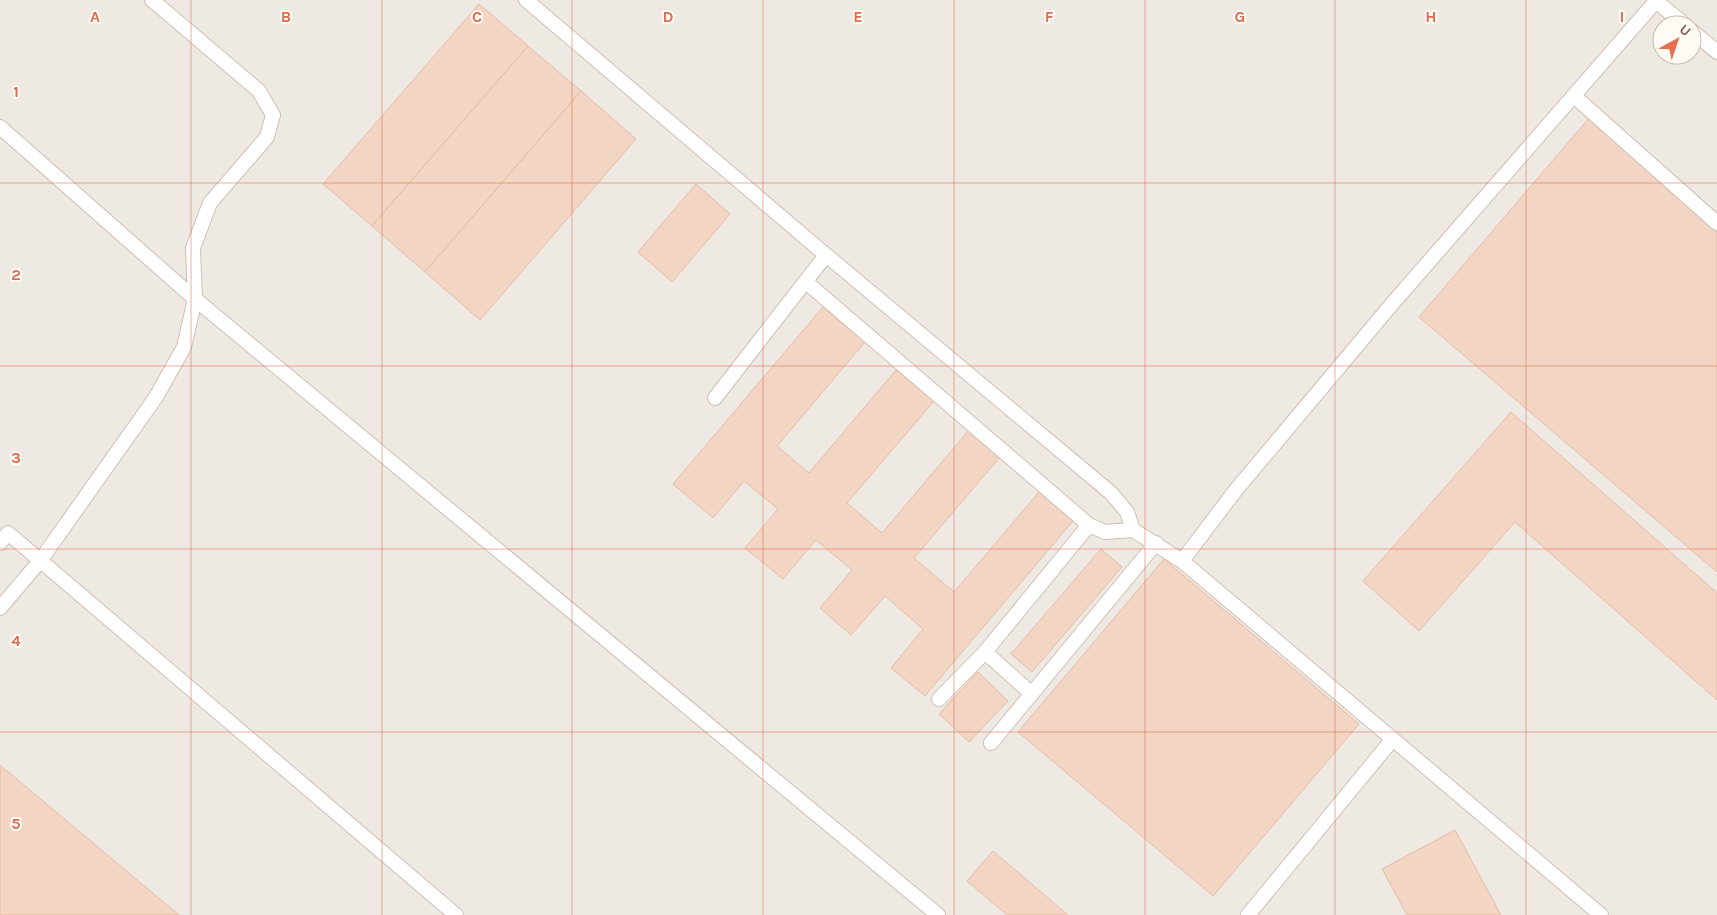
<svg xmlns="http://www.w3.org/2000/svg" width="1717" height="915" font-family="Karla,sans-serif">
	<rect width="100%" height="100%" fill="#fdf6ec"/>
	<path fill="#efe9e4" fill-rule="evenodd" d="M 0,0 L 1717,0 L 1717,915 L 0,915 ZM 1662,25 L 1692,25 L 1692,55 L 1662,55 Z"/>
	<g fill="#f3d5c3" stroke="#e6bba3">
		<polygon points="479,4 528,46 372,226 323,184"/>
		<polygon points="528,46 581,91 425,272 372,226"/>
		<polygon points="581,91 636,139 480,320 425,272"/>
		<polygon points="1590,117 1717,226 1717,572 1419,317"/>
		<polygon points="696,184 730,214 672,282 638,252"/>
		<polygon points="823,307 865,342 777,446 809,473 896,370 934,401 847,503 882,533 969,430 1000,457 914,558 954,592 1039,492 1073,521 925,696 891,668 923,629 885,596 851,635 820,608 852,570 816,540 783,579 745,548 778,509 744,481 713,518 673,484"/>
		<polygon points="1511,412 1717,593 1717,700 1515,522 1419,631 1363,581"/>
		<polygon points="1101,549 1122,567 1032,672 1011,654"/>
		<polygon points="1164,559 1359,724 1213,896 1018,732"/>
		<polygon points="978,672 1008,701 969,742 939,714"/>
		<polygon points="0,765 179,915 0,915"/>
		<polygon points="1455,830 1501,915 1407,915 1382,869"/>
		<polygon points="993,851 1068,915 1007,915 967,881"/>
	</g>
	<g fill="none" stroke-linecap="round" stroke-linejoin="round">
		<g stroke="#d1beb0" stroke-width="16">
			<g id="lane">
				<polyline points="526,0 826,255 1111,493 1127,512 1133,530 1182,561"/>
				<polyline points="1656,1 1685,25"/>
				<polyline points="1692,31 1717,52"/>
				<polyline points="1574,96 1717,223"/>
				<polyline points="0,127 195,299 938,915"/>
				<polyline points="806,282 1089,525 1105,532 1133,530"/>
				<polyline points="715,398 826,255"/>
				<polyline points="0,543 8,533 456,915"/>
				<polyline points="0,608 40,561 156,397 184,347 195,299 193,248 210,203 267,137 273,115 259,91 152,0"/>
				<polyline points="985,652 1032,694"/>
				<polyline points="939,699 985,652 1089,525"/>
				<polyline points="991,743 1156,543"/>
				<polyline points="1248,915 1392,740"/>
				<polyline points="1601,915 1182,561 1235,491 1392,304 1657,0"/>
			</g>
		</g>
		<use href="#lane" stroke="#fff" stroke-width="14"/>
	</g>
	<path fill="none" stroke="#dc6d51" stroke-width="1" stroke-opacity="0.55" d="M 191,0 L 191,915M 382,0 L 382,915M 572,0 L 572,915M 763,0 L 763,915M 954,0 L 954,915M 1145,0 L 1145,915M 1335,0 L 1335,915M 1526,0 L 1526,915M 0,183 L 1717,183M 0,366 L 1717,366M 0,549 L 1717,549M 0,732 L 1717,732"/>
	<g font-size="16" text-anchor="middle" font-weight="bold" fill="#dc6d51" stroke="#fffaf3" stroke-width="4" stroke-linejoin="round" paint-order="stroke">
		<text x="95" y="22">A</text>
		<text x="286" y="22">B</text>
		<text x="477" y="22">C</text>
		<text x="668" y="22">D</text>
		<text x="858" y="22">E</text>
		<text x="1049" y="22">F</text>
		<text x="1240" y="22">G</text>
		<text x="1431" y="22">H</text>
		<text x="1622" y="22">I</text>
		<text x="16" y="97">1</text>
		<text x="16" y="280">2</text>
		<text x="16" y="463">3</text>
		<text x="16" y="646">4</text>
		<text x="16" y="829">5</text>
	</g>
	<g transform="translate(1677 40) rotate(40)"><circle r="24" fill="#fffaf3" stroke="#cabbb1"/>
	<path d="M0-4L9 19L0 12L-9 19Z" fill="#e76f51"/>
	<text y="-8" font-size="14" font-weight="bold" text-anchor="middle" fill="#7a5c4d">U</text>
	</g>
</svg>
